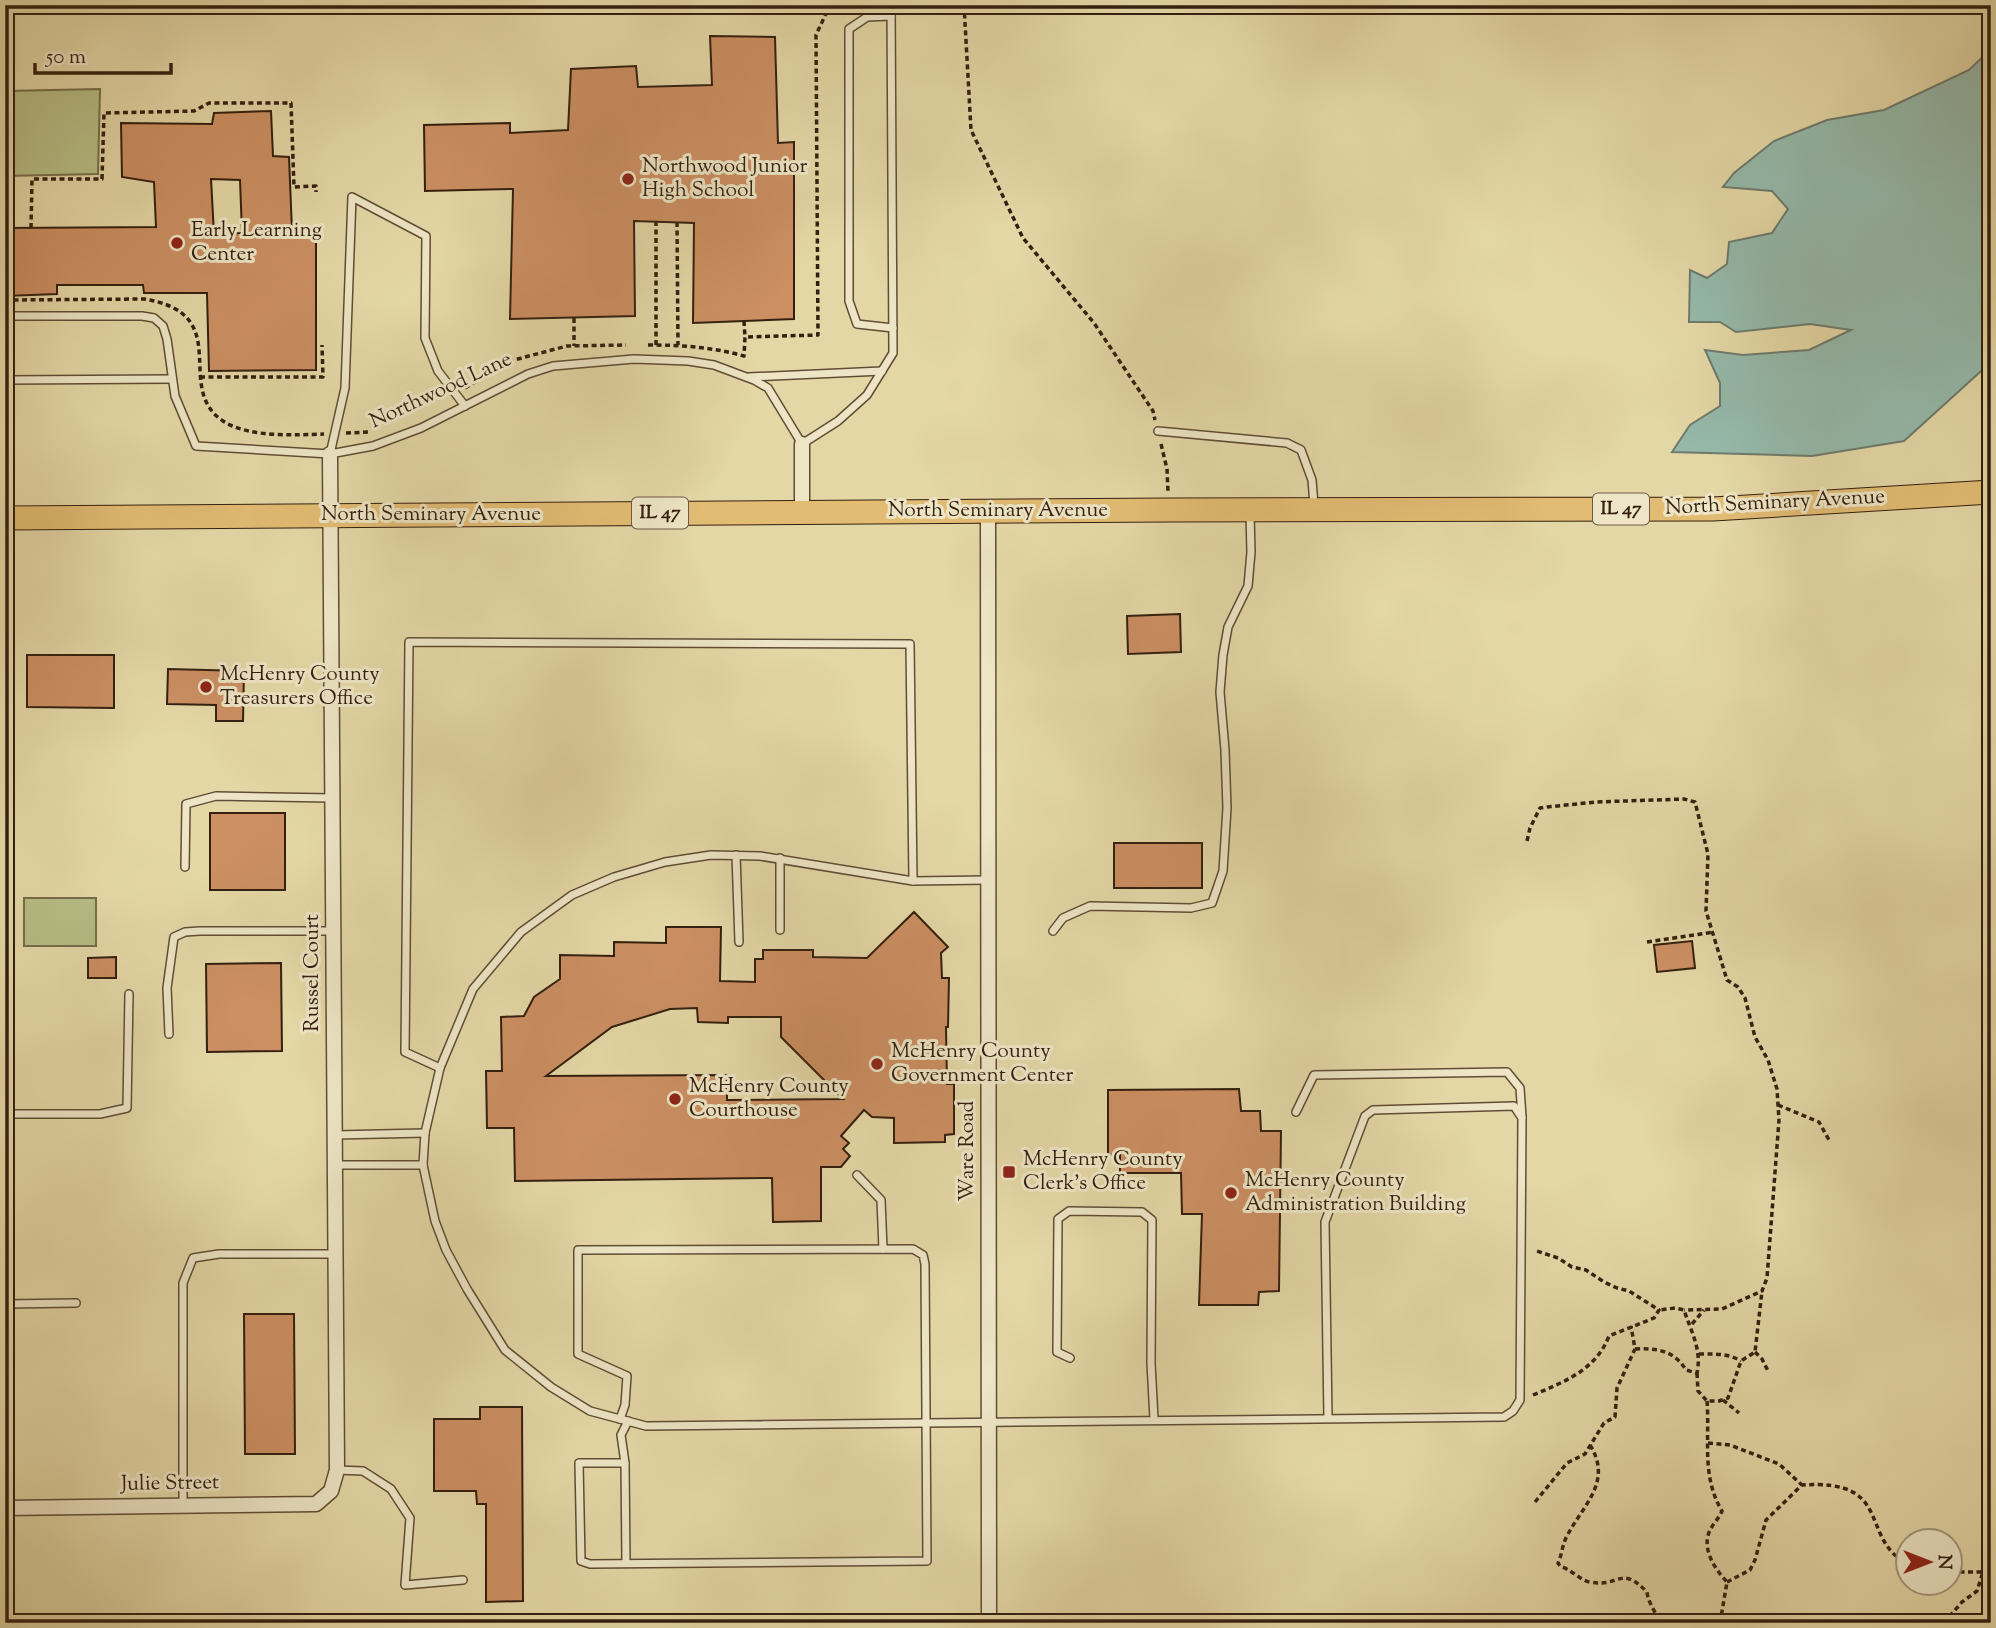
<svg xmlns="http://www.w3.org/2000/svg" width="1996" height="1628" font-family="'Sorts Mill Goudy',serif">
	<rect width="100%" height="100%" fill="#e4d7a6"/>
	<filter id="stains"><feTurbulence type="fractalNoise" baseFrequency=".00286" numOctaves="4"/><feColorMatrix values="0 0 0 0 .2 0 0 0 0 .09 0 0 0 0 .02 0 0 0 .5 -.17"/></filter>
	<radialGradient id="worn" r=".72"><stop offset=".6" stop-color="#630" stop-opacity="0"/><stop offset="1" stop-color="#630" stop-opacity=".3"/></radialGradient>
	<g fill="#b7bd85" stroke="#766e4a" stroke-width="2">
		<polygon points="100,89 98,174 5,176 5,91"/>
		<rect x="24" y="898" width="72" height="48"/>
	</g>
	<polygon fill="#95b9aa" stroke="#6e7b6c" stroke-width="2" points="1991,49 1991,362 1904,441 1812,456 1672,452 1690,425 1720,406 1720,383 1705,350 1743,355 1809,350 1851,330 1810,324 1736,332 1720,322 1689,322 1690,270 1707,278 1727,264 1729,242 1772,233 1788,209 1772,191 1723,187 1734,173 1774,141 1827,120 1884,110 1969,70"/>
	<g fill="#cb8f62" stroke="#341f0f" stroke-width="2" fill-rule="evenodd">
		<polygon points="710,36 775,37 778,143 794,142 794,319 693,323 694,223 634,221 635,316 510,319 513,189 425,191 424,125 510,123 510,133 568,130 571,69 636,66 638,87 712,85"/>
		<path d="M 271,111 L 273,156 L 289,157 L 292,231 L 316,230 L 316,370 L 209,371 L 207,293 L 144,293 L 143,285 L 57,285 L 57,294 L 5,296 L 5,228 L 156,227 L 154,182 L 122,177 L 121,123 L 212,124 L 214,113 ZM 211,179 L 240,180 L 242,233 L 214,234 Z"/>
		<polygon points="1180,614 1181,652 1128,654 1127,616"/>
		<polygon points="27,655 114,655 114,708 27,707"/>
		<polygon points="168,669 244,671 243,721 216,721 216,705 167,704"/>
		<rect x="210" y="813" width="75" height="77"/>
		<rect x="1114" y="843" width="88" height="45"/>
		<path d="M 914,912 L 948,947 L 941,953 L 942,978 L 949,978 L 948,1027 L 946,1027 L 947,1084 L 954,1084 L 954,1134 L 945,1135 L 945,1142 L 894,1143 L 894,1118 L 872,1117 L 864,1110 L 841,1136 L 849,1143 L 843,1149 L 850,1156 L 841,1167 L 821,1167 L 821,1221 L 773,1222 L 772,1178 L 515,1181 L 514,1128 L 487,1128 L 486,1071 L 502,1071 L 501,1017 L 524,1016 L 534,997 L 560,979 L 560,955 L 614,956 L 614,942 L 666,943 L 666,927 L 721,927 L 720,981 L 755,982 L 755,959 L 763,959 L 763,950 L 813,950 L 813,957 L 867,958 ZM 697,1008 L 698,1022 L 728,1023 L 728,1017 L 781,1017 L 781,1037 L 843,1099 L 727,1100 L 727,1075 L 546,1076 L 612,1027 L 670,1009 Z"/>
		<polygon points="1692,941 1695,968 1657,972 1654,945"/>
		<polygon points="116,957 116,978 88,978 88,958"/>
		<polygon points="281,963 282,1051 207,1052 206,964"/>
		<polygon points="1239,1089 1241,1111 1260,1111 1261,1131 1281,1131 1279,1291 1259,1292 1258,1305 1199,1305 1202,1214 1182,1214 1181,1173 1120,1173 1120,1154 1108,1155 1108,1090"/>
		<polygon points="244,1314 294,1314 295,1454 245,1454"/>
		<polygon points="480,1407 522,1407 523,1601 486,1602 486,1504 477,1504 476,1491 434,1491 434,1419 480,1419"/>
	</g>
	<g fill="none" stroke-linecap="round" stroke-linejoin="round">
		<g stroke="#604d35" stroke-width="10">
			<g id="service">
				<polyline points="891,16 867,17 849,29 849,301 857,324 893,328"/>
				<polyline points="5,316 142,316 154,318 163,326 167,339 175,396 196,446 330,454 373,446 421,428 528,374 553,366 634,359 688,361 714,365 754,380 768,388 802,444 838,421 867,395 893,353 891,5"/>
				<polyline points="749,377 882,371"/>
				<polyline points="5,380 172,379"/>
				<polyline points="1158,431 1287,443 1301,450 1312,480 1314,505"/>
				<polyline points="330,454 345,388 352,197 426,236 425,338 438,371 465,406"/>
				<polyline points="736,855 739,942"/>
				<polyline points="780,858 780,930"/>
				<polyline points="185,867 186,804 216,796 333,798"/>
				<path d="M 988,880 L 913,881 L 760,856 L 711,855 L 665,862 L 614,877 L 572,895 L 521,932 L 473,989 L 440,1068 L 425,1133 L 423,1165 L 435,1221 L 446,1250 L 467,1289 L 505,1350 L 551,1387 L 590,1411 L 646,1426 C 932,1421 1218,1419 1504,1417 L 1513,1411 L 1520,1400 L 1522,1118 L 1514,1106 L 1373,1110 L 1365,1116 L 1325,1222 L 1328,1418"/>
				<polyline points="1053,931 1063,918 1090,906 1191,908 1212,903 1223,871 1227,808 1225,750 1220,692 1223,655 1228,627 1248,586 1251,552 1250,514"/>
				<polyline points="169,1034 167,988 174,937 185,932 200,931 333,931"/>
				<polyline points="440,1068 405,1052 409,642 910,644 913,881"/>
				<polyline points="1296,1112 1314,1075 1507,1072 1520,1088 1522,1117"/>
				<polyline points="5,1114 100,1114 127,1108 129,994"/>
				<polyline points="335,1135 425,1133"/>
				<polyline points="336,1165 423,1165"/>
				<polyline points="857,1175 881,1200 883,1249"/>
				<polyline points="5,1304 76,1303"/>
				<polyline points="1070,1358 1057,1352 1058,1219 1069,1211 1142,1212 1152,1220 1151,1363 1154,1419"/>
				<polyline points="620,1419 625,1405 627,1376 578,1354 578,1250 913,1249 923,1255 925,1264 927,1561 590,1564 581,1561 579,1463 625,1463 621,1435 628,1421"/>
				<polyline points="625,1463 626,1563"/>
				<polyline points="337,1470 363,1471 391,1489 410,1518 405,1585 463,1580"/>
				<polyline points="183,1505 183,1283 193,1258 219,1254 335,1254"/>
			</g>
		</g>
		<g stroke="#604d35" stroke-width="17">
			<g id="minor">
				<polyline points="802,444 802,512"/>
				<polyline points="988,512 989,1623"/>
				<polyline points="5,1508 316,1504 331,1491 337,1470 330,454"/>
			</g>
		</g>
		<g stroke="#341f0f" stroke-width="25">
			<polyline id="primary" points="5,518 1169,510 1713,509 1991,492"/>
		</g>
		<g stroke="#341f0f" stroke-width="3.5" stroke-dasharray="5 3.5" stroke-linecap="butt">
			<polyline points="964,5 971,130 1023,238 1094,323 1153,411 1155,420"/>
			<polyline points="656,221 656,345"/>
			<polyline points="677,222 678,345"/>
			<polyline points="31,228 32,179 102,179 104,113 194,111 209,103 291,103 294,187 316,186 316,192"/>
			<path d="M 5,300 L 144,299 C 237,314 172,387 223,421 C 249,438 295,435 324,434"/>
			<polyline points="574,318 574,346"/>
			<polyline points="744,321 745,337"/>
			<path d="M 648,345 C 681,345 712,347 744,356 L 745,337 L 818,335 L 816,35 L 830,5"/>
			<polyline points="200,377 323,377 322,345"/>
			<polyline points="465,388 510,361 567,346 626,345"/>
			<polyline points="346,433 369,432"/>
			<polyline points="1161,444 1167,469 1168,492"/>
			<polyline points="1527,841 1530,828 1540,808 1547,807 1596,802 1684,799 1695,802 1708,854 1706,911 1727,980 1738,987 1745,998 1755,1037 1768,1060 1777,1089 1779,1120 1767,1278 1762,1291 1722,1309 1684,1310"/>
			<polyline points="1647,942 1714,932"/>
			<polyline points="1778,1105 1819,1122 1829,1140"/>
			<polyline points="1692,1324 1704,1310"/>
			<path d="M 1635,1349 C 1656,1348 1674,1350 1686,1370 L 1697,1373 C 1702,1350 1691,1331 1684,1310 L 1675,1308 L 1659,1310"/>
			<polyline points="1755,1352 1762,1359 1769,1373"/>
			<path d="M 1699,1354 C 1714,1354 1728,1353 1741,1361"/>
			<polyline points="1697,1373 1698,1391 1707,1401 1719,1401 1728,1398 1741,1361 1755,1352 1762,1291"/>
			<path d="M 1533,1395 C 1564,1382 1596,1370 1609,1336 L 1654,1318 L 1659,1310 L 1629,1291 L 1617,1288 L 1604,1282 L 1586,1270 L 1572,1267 L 1558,1258 L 1534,1250"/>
			<polyline points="1723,1400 1739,1413"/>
			<path d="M 1707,1401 C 1710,1439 1701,1476 1722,1511 C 1719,1518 1713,1524 1710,1530 C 1701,1549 1715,1569 1727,1582 L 1720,1623"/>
			<polyline points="1708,1443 1730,1445 1779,1464 1802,1485"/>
			<path d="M 1590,1445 C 1613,1482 1583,1505 1567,1536 C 1562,1545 1562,1555 1558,1563 L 1560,1566 C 1572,1570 1581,1581 1590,1582 C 1620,1588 1620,1564 1647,1592 C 1648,1603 1656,1612 1660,1623"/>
			<polyline points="1535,1502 1567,1463 1585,1454 1604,1423 1615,1417 1617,1388 1635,1349 1631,1326"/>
			<polyline points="1951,1572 1991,1572"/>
			<path d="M 1727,1582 L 1750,1570 L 1755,1560 L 1766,1520 L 1802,1485 C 1896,1479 1857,1538 1909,1565"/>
			<polyline points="1944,1623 1962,1602 1977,1591 1983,1572"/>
		</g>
		<use href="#service" stroke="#ede5c5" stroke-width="7"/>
		<use href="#minor" stroke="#ede5c5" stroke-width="14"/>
		<use href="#primary" stroke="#e2bc73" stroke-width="23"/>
	</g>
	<g fill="#8f2418" stroke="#ede5c5" stroke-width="2.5">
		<circle cx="628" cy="179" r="7"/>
		<circle cx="177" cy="243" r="7"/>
		<circle cx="206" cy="687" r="7"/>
		<circle cx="877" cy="1064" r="7"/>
		<circle cx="675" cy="1099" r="7"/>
		<rect x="1002" y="1165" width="14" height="14" rx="3.5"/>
		<circle cx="1231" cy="1193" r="7"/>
	</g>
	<g text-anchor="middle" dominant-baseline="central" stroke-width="6" stroke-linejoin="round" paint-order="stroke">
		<g fill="#ede5c5" stroke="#6c5a46" stroke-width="2">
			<rect x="1593" y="493.5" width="56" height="31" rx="5"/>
			<rect x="632" y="497.5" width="56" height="31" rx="5"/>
		</g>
		<g font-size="19" font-weight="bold" fill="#341f0f">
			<text x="1621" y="509">IL 47</text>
			<text x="660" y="513">IL 47</text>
		</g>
		<g font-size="21" fill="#341f0f" stroke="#ede5c5" text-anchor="start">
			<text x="642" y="167">Northwood Junior<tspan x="642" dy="24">High School</tspan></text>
			<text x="191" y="231">Early Learning<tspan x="191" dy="24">Center</tspan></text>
			<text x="220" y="675">McHenry County<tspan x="220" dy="24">Treasurers Office</tspan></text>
			<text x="891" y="1052">McHenry County<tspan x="891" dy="24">Government Center</tspan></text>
			<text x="689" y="1087">McHenry County<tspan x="689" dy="24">Courthouse</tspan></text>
			<text x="1023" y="1160">McHenry County<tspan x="1023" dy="24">Clerk's Office</tspan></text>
			<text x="1245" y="1181">McHenry County<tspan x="1245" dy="24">Administration Building</tspan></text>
		</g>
		<g font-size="21" fill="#341f0f" stroke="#ede5c5">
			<text transform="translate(441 391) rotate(-25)">Northwood Lane</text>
			<text transform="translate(1775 503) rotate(-3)">North Seminary Avenue</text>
			<text x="998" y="511">North Seminary Avenue</text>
			<text x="431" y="515">North Seminary Avenue</text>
			<text transform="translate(313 973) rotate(-90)">Russel Court</text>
			<text transform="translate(968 1151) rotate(-90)">Ware Road</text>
			<text transform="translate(170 1484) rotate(-1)">Julie Street</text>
		</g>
	</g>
	<rect width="1996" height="1628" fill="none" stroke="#e4d7a6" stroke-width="28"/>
	<rect x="7" y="7" width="1982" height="1614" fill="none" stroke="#341f0f" stroke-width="3.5"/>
	<rect x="14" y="14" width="1968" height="1600" fill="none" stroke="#341f0f" stroke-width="2"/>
	<g transform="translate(1929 1562) rotate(90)"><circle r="33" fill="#ede5c5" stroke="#a3967c" stroke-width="2"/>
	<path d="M0-5L12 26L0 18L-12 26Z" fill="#8f2418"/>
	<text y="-10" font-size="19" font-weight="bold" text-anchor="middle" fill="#341f0f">N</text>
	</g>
	<path d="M35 63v10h136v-10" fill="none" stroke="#341f0f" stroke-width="3.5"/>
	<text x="46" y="63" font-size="21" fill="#341f0f" stroke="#ede5c5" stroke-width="5" paint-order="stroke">50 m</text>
	<rect width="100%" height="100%" filter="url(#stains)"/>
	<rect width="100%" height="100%" fill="url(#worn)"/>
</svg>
